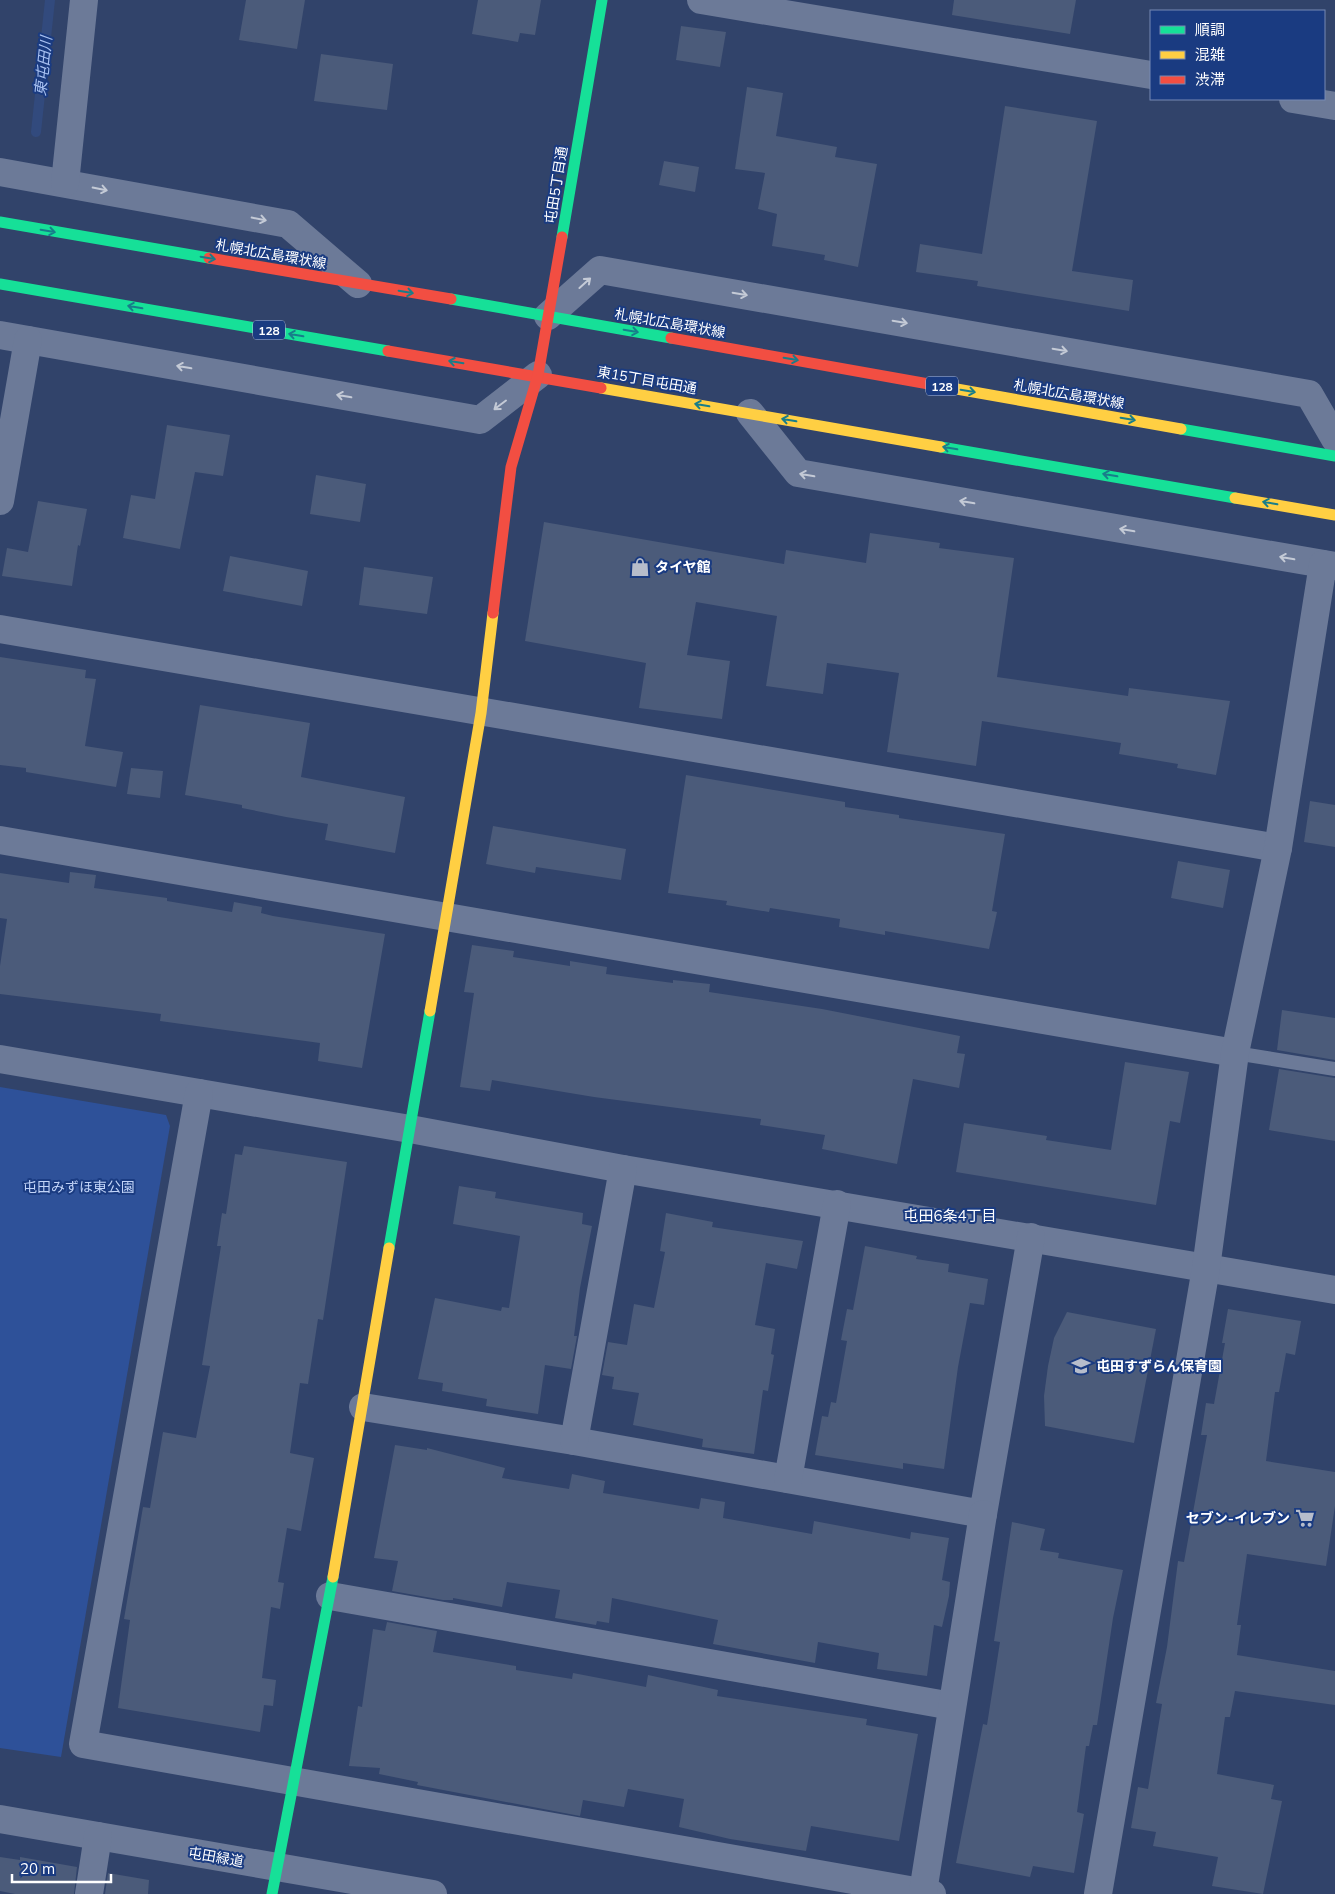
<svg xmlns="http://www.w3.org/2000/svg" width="1335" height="1894" font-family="Mulish,'Noto Sans JP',sans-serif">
	<rect width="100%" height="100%" fill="#31436a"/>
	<polygon fill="#2e5199" points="0,1087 166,1115 170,1126 61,1757 0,1748"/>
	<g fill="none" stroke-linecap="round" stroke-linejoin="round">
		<polyline stroke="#324a7d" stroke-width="10" points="36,132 50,0"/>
	</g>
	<g fill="#4b5b7a">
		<polygon points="246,0 305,0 297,49 239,40"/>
		<polygon points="478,0 541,0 535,35 520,33 518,42 472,34"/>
		<polygon points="954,0 1076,0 1070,34 952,15"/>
		<polygon points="681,26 726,32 720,67 676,60"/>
		<polygon points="321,54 393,64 387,110 314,101"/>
		<polygon points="747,87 783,93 776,136 837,147 835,157 877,164 858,267 824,260 825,255 772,246 777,214 758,209 765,173 735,169"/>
		<polygon points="1005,106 1097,121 1072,271 1133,280 1129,311 977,286 978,281 916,272 920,244 982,254"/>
		<polygon points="664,161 699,167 695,192 659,185"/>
		<polygon points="167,425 230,435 223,476 195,472 180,549 123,538 131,495 155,499"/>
		<polygon points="316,475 366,484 360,522 310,514"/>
		<polygon points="38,501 87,509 80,546 78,545 72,586 2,576 7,548 28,552"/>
		<polygon points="544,522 784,564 786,550 866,563 870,533 940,543 939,548 1014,558 997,677 1128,696 1129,688 1230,701 1216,775 1177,768 1178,764 1119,754 1121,743 982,721 976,766 887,752 899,673 827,663 823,694 766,686 777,616 696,602 687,655 730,661 722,719 639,708 646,663 525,641"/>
		<polygon points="230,556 308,571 302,606 223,591"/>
		<polygon points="364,567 433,577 427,614 359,605"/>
		<polygon points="0,657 86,670 85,678 96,679 85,746 123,752 116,787 26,772 26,768 0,765"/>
		<polygon points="200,705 310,723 301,777 405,797 395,853 325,840 328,824 286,817 242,808 242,805 185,795"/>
		<polygon points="131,768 163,771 160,798 127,794"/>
		<polygon points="686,775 845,802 845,807 899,815 899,818 1005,834 992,911 997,912 989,949 885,931 885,935 839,927 840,919 770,908 769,912 726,905 727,901 668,893"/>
		<polygon points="1310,801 1335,805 1335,847 1304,842"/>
		<polygon points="493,826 626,849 621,880 536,867 535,873 486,864"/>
		<polygon points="1178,861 1230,870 1223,908 1171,898"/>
		<polygon points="70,872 96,875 94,888 167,898 167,901 232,912 234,902 262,907 261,913 273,916 385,934 362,1068 318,1061 320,1043 160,1021 161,1014 0,994 0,966 7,919 0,918 0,873 69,883"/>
		<polygon points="472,945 514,951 513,957 570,966 570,961 607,967 606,974 673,983 673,980 710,984 709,992 822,1009 960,1036 957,1053 965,1054 959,1088 913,1079 897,1164 822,1149 825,1135 760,1125 761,1119 594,1097 492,1080 490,1091 460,1087 474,993 464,992"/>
		<polygon points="1282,1010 1335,1018 1335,1060 1277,1050"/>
		<polygon points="1125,1062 1189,1072 1180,1123 1170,1121 1156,1205 956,1172 964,1123 1047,1136 1046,1140 1111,1150"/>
		<polygon points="1279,1069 1335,1078 1335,1141 1269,1130"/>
		<polygon points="244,1146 347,1162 323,1320 318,1319 308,1384 300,1383 290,1453 314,1458 301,1531 287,1528 278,1582 284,1583 280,1609 271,1607 262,1678 276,1680 273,1706 264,1705 260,1732 118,1708 130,1620 124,1619 143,1507 150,1508 163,1432 196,1438 210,1366 202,1365 221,1246 217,1246 222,1213 226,1214 235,1154 242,1155"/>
		<polygon points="459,1186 496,1192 495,1198 583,1213 582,1224 592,1226 580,1288 574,1336 577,1336 571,1369 545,1365 538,1414 486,1406 487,1399 442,1391 443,1383 418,1379 435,1298 501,1311 502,1307 509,1308 520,1236 453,1224"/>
		<polygon points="666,1213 713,1222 712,1227 803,1241 797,1269 766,1263 755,1325 775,1329 771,1354 774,1355 768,1391 763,1390 754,1454 702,1447 703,1439 633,1425 639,1393 612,1389 614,1377 602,1375 608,1342 627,1345 634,1304 654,1308 665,1252 660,1251"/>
		<polygon points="865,1246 917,1256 916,1259 949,1264 948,1272 988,1279 984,1305 970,1303 958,1367 944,1469 903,1463 903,1469 815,1455 822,1416 828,1417 831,1402 836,1403 847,1341 841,1340 847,1309 853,1310"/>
		<polygon points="1228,1309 1301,1321 1295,1355 1286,1353 1279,1392 1275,1392 1266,1461 1335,1472 1335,1506 1326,1566 1247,1554 1237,1625 1241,1625 1237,1655 1335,1671 1335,1705 1235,1691 1230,1717 1225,1717 1217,1774 1274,1785 1271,1799 1282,1801 1263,1894 1212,1886 1218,1857 1153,1846 1156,1832 1131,1828 1138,1787 1148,1789 1162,1704 1156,1703 1167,1647 1178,1561 1184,1562 1207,1435 1201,1435 1206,1403 1214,1404 1225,1343 1222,1343"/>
		<polygon points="1067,1312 1156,1329 1134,1443 1045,1426 1044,1396 1048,1366 1054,1338"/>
		<polygon points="395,1445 427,1450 427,1448 505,1468 502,1478 569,1489 572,1474 605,1481 603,1493 699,1509 701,1498 725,1502 723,1518 812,1534 814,1521 910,1539 911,1532 949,1538 942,1580 950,1582 949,1596 942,1627 934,1625 927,1676 877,1669 879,1653 818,1642 815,1663 713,1644 718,1620 612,1598 609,1623 597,1621 596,1625 555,1618 560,1590 507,1582 502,1607 453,1598 453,1600 443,1600 392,1591 398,1561 374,1558"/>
		<polygon points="1012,1522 1045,1529 1040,1550 1059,1553 1058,1558 1123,1570 1113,1618 1097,1725 1093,1725 1089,1746 1086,1746 1077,1812 1084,1814 1074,1873 1033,1866 1030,1877 956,1863 983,1724 987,1725 1000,1642 994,1641"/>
		<polygon points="387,1622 437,1631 433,1652 516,1666 516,1670 572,1679 573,1673 646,1687 648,1675 718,1690 717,1696 867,1719 866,1725 918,1734 899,1841 811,1826 806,1851 730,1839 679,1827 684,1799 628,1789 624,1807 583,1800 580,1816 417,1785 418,1782 379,1774 380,1768 349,1766 358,1706 362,1707 373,1629 385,1631"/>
		<polygon points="0,1857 20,1860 20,1857 77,1867 74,1894 15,1894 0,1891"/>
		<polygon points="108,1873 149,1880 148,1894 105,1894"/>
	</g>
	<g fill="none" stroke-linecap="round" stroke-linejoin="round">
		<polyline stroke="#6c7a98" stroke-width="14" points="1235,1053 1335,1069"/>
		<g stroke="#6c7a98" stroke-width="28">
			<polyline points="701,0 1151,75"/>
			<polyline points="1293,99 1335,106"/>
			<polyline points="0,172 288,224 358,284"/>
			<polyline points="65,183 84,0"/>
			<polyline points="548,316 600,270 1309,394 1335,439"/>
			<polyline points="0,335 480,420 538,375"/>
			<polyline points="750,413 798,473 1335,566"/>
			<polyline points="0,501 28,340"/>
			<polyline points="0,629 1278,848"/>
			<polyline points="0,840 1235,1053"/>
			<polyline points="0,1059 410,1129 623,1169 1335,1290"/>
			<polyline points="199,1093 83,1744 932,1894"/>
			<polyline points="363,1407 574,1441 983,1514 1031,1237"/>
			<polyline points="574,1441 623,1169"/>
			<polyline points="788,1479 837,1204"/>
			<polyline points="330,1596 952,1706"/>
			<polyline points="0,1819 433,1894"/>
			<polyline points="923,1892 983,1514"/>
			<polyline points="89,1894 98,1836"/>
			<polyline points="1098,1894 1206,1268 1235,1053 1278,848 1323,564"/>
		</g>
		<g stroke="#16e098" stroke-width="11">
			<polyline points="0,222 209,258"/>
			<polyline points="562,237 602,0"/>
			<polyline points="0,284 388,351"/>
			<polyline points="451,299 671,338"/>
			<polyline points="1181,429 1335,456"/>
			<polyline points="941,447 1235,498"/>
			<polyline points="389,1248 430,1011"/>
			<polyline points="272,1894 333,1577"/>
		</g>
		<g stroke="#ffcf43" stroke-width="11">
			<polyline points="601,388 941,447"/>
			<polyline points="951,388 1181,429"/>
			<polyline points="1235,498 1335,515"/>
			<polyline points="430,1011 481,713 493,613"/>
			<polyline points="333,1577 389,1248"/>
		</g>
		<g stroke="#f24e42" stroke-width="11">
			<polyline points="209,258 451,299"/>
			<polyline points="671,338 951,388"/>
			<polyline points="388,351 601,388"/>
			<polyline points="493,613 511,467 538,375 562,237"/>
		</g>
	</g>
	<defs><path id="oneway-shaft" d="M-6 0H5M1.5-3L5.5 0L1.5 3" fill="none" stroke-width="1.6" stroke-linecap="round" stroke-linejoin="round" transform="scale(1.25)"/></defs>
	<g stroke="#c4cad6">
		<use href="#oneway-shaft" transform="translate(100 189) rotate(11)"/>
		<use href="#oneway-shaft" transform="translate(259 219) rotate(11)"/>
		<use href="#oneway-shaft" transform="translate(585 283) rotate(-42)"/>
		<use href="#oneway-shaft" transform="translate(740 294) rotate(10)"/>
		<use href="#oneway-shaft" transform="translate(900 322) rotate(10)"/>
		<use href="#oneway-shaft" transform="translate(1060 350) rotate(10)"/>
		<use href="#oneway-shaft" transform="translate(184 367) rotate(-170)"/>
		<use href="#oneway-shaft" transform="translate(344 396) rotate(-170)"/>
		<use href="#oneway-shaft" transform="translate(500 405) rotate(143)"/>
		<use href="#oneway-shaft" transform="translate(807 475) rotate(-170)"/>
		<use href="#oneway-shaft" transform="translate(967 502) rotate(-170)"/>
		<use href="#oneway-shaft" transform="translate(1127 530) rotate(-170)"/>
		<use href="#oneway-shaft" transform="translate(1287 558) rotate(-170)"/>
	</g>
	<g stroke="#187d8a">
		<use href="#oneway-shaft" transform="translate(48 231) rotate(10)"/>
		<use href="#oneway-shaft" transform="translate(208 258) rotate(10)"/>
		<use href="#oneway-shaft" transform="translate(406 292) rotate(10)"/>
		<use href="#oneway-shaft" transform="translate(135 307) rotate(-170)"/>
		<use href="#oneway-shaft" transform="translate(631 331) rotate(10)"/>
		<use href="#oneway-shaft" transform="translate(296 335) rotate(-170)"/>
		<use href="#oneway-shaft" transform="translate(791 359) rotate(10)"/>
		<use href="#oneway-shaft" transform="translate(456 362) rotate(-171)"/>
		<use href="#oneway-shaft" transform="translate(968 391) rotate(10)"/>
		<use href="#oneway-shaft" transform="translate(702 405) rotate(-170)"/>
		<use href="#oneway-shaft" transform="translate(1128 419) rotate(10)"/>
		<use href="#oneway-shaft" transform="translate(789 420) rotate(-170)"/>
		<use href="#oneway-shaft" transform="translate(950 448) rotate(-170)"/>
		<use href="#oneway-shaft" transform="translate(1110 475) rotate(-170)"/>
		<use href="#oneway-shaft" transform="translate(1270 503) rotate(-170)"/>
	</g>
	<defs>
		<g id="shop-bare" transform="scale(1.5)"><path d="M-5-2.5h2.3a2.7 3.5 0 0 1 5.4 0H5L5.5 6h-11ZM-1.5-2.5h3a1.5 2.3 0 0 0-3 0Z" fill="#b7bdcb" stroke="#1a3b81" stroke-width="2.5" paint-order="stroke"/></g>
		<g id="school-bare" transform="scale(1.5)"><path d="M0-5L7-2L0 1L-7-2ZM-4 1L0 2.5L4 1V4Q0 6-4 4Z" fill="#b7bdcb" stroke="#1a3b81" stroke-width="2.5" paint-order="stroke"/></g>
		<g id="supermarket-bare" transform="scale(1.5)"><path d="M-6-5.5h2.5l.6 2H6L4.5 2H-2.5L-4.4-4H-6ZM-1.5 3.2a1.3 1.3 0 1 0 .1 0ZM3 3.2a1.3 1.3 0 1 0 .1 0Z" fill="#b7bdcb" stroke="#1a3b81" stroke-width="2.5" paint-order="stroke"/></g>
	</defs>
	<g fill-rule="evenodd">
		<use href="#shop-bare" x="640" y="567"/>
		<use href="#school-bare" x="1081" y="1366"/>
		<use href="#supermarket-bare" x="1305" y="1518"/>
	</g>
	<g text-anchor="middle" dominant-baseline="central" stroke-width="4" stroke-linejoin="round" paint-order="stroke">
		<g fill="#1a3b81" stroke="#bac4d9" stroke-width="1">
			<rect x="253" y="320.5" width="32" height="19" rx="4"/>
			<rect x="926" y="376.5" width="32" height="19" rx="4"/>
		</g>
		<g font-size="12" font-weight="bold" fill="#fff">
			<text x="269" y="330">128</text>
			<text x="942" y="386">128</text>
		</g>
		<g font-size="14" fill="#fff" stroke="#1a3b81">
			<text transform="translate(556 185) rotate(-81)">屯田5丁目通</text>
			<text transform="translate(271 254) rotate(10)">札幌北広島環状線</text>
			<text transform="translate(670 323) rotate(10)">札幌北広島環状線</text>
			<text transform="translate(647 380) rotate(10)">東15丁目屯田通</text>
			<text transform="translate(1069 394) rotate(10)">札幌北広島環状線</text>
			<text transform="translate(216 1857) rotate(10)">屯田緑道</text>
		</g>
		<g font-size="14" font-weight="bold" fill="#fff" stroke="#1a3b81" text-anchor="start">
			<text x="655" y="567">タイヤ館</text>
			<text x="1096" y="1366">屯田すずらん保育園</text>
			<text x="1290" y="1518" text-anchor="end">セブン-イレブン</text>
		</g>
		<g font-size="14" fill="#c2d4f8" stroke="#1a3b81">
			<text x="79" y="1187">屯田みずほ東公園</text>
		</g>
		<g font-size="15" font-style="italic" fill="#a9c2f2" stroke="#1a3b81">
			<text transform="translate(43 66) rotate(-84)">東屯田川</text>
		</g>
		<g font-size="15" fill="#fff" stroke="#1a3b81">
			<text x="950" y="1215">屯田6条4丁目</text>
		</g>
	</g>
	<rect x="1150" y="10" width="175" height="90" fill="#1a3b81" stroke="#7689b3"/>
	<rect x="1160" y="26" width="25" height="8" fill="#16e098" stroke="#7689b3"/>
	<text x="1195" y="35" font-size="15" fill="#ffffff">順調</text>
	<rect x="1160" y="51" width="25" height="8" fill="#ffcf43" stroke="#7689b3"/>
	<text x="1195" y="60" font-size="15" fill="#ffffff">混雑</text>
	<rect x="1160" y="76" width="25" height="8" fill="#f24e42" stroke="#7689b3"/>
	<text x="1195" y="85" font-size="15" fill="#ffffff">渋滞</text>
	<path d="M12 1874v8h99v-8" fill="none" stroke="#ffffff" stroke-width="2.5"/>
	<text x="20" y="1874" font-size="15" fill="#ffffff" stroke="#1a3b81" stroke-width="4" paint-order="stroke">20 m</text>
</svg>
